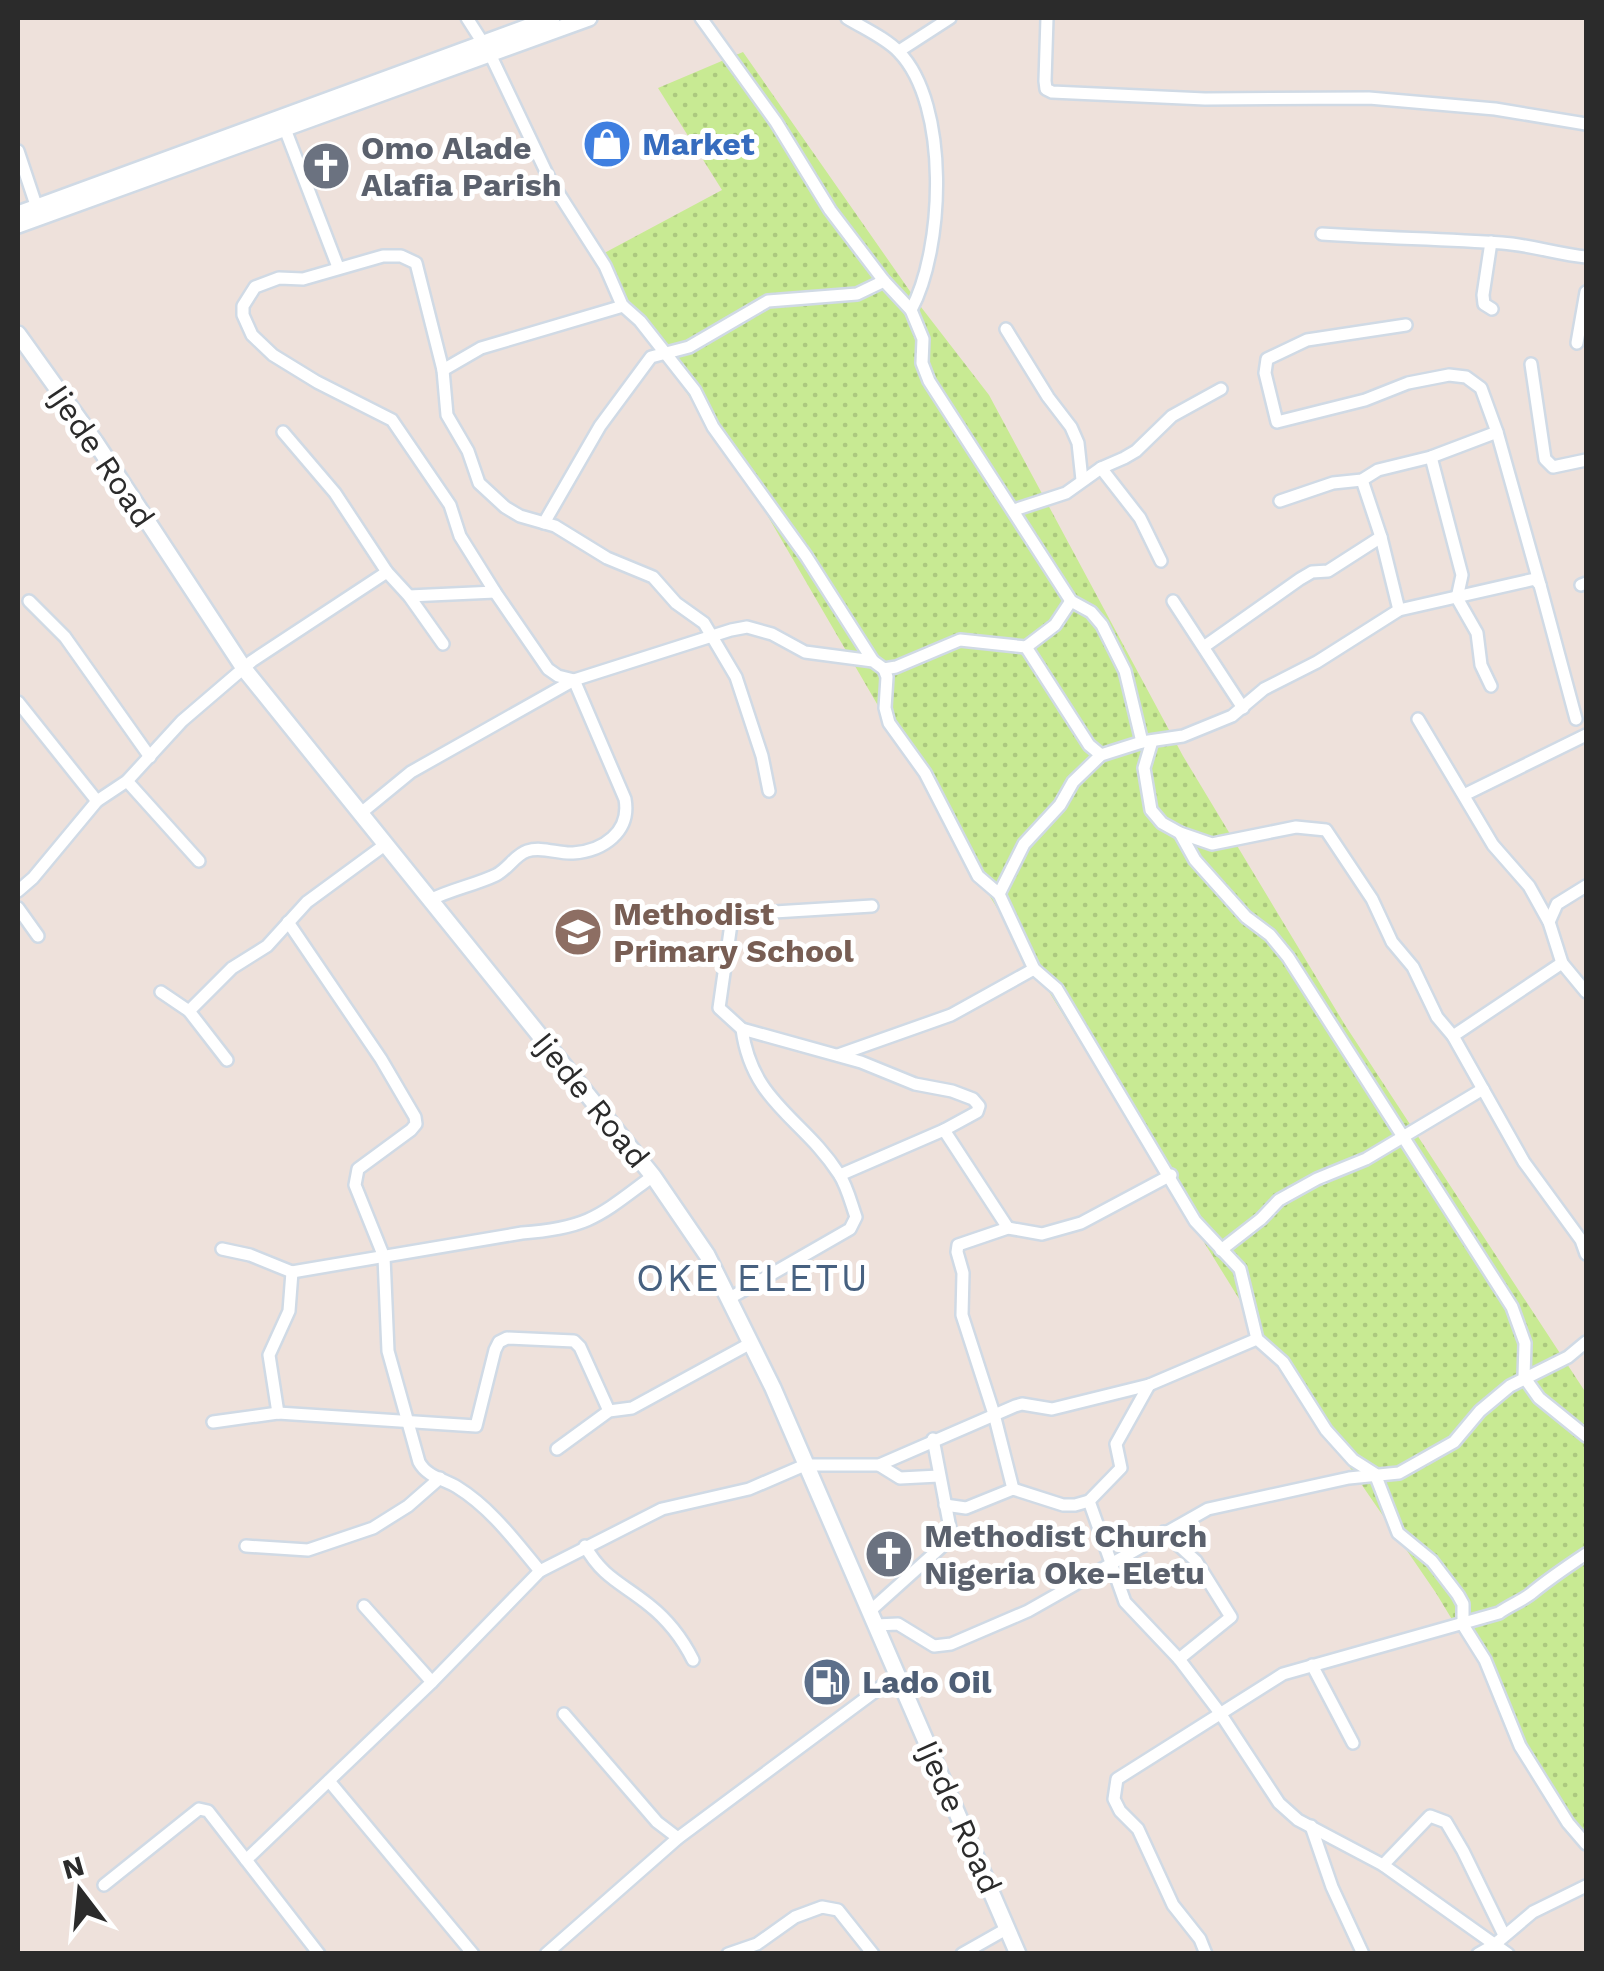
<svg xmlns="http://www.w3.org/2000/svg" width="1604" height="1971" font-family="'Work Sans',sans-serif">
	<defs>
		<pattern id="grass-dots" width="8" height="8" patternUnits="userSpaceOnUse" patternTransform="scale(2.5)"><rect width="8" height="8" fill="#c8ea93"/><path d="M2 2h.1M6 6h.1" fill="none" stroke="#acc97f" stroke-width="1.8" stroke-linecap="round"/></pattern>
	</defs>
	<rect width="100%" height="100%" fill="#eee1db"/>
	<polygon fill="url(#grass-dots)" points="743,52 921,307 989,395 1183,756 1345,1025 1586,1393 1586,1841 1436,1593 1285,1373 976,874 752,489 595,258 722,190 658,88"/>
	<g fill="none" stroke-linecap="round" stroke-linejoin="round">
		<g stroke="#d0dae5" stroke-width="16">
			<g id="street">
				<polyline points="467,18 483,43"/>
				<polyline points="701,18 776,122 830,210 884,281 911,310 923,339 922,363 929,381 1071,601 1091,612 1102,625 1125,671 1142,742"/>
				<path d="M 847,18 C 863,28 886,38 899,52 C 950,105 944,249 911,310"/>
				<polyline points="1047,18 1045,81 1046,89 1052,92 1205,99 1369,98 1495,109 1586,124"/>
				<polyline points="899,51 950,18"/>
				<polyline points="490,54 550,180 605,266 622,305 640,321 695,391 713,427 806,556 873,661"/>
				<polyline points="285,129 338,267"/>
				<polyline points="18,151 37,208"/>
				<path d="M 1322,234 C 1382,238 1442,239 1502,243 C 1530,245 1558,254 1586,257"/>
				<polyline points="1491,242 1483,295 1484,304 1492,309"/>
				<polyline points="1406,325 1307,340 1267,359 1265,373 1277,422 1365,400 1408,383 1449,375 1466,377 1481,388 1497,432 1540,585"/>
				<polyline points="1006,329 1048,397 1071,427 1078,443 1082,480"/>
				<polyline points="1577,343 1586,292"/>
				<polyline points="1531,364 1545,459 1553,467 1586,460"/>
				<polyline points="443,370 481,348 623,306"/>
				<polyline points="283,432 335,493 387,572 409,596 443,644"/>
				<polyline points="1431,457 1462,575 1457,598 1477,633 1481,665 1491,686"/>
				<polyline points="1101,468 1140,518 1161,561"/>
				<polyline points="1362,480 1381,537 1399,610"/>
				<polyline points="1280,501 1333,483 1362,480 1378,470 1431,457 1497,432"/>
				<polyline points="1014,510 1066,493 1101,468 1124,458 1136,451 1172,416 1221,389"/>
				<polyline points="544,523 600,426 651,357 689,347 768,301 857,294 884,281"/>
				<polyline points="1581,585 1586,583"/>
				<polyline points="409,596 495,592"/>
				<polyline points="29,601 65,637 150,757"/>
				<polyline points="1173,601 1243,708"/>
				<polyline points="1205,646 1300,579 1312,572 1328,571 1381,537"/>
				<polyline points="1026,647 1089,745 1101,755"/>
				<polyline points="884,669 887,677 885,708 889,723 925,773 978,876 999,894 1034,969 1057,989 1195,1221 1240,1269 1257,1339 1283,1362 1326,1430 1353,1460 1375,1474 1398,1533 1432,1561 1458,1595 1463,1604 1463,1625 1485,1660 1520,1746 1568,1823 1586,1844"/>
				<polyline points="18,702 97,801"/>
				<polyline points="1418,719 1493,845 1529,886 1549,922 1562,963 1586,992"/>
				<polyline points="1152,741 1144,768 1151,810 1162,823 1180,833 1195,860 1246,917 1270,935 1288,957 1512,1307 1525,1343 1524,1377 1539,1398 1586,1436"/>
				<polyline points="127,781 199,861"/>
				<polyline points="1464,795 1586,735"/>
				<polyline points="361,813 411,772 574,680 731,630 747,627 772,634 805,652 873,661 884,669 896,667 960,640 1026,647 1055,625 1071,601"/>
				<polyline points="1180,833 1212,844 1296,827 1326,830 1372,899 1392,942 1413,967 1437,1017 1453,1036 1524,1162 1581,1240 1586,1254"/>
				<polyline points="18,891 33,878 97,801 127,781 182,721 252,661 387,572"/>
				<polyline points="999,894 1024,844 1060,805 1073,782 1101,755 1142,742 1183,736 1232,716 1264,689 1317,662 1399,610 1535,579 1540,585 1576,719"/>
				<path d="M 430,900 C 452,889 475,885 496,875 C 508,869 515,855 527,851 C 542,846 558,854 573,853 C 603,851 631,832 625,799 L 574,680 L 558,676 L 548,669 L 495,592 L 460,536 L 450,505 L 392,420 L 317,382 L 273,355 L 252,335 L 243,315 L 243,306 L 255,287 L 279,278 L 303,279 L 383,256 L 401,256 L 416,263 L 443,370 L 447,415 L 468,451 L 479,483 L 505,507 L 520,516 L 555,526 L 607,558 L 653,577 L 676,603 L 704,623 L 736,677 L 762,756 L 769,791"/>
				<polyline points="18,908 38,936"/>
				<path d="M 288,922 L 381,1059 L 415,1117 L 416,1124 L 411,1130 L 358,1169 L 355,1185 L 384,1257 L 388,1351 L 419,1462 C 427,1477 444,1479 457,1487 C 491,1508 515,1541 540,1571"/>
				<polyline points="1549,922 1557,904 1586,886"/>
				<polyline points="161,992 189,1011 227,1060"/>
				<polyline points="189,1011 232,968 267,946 307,902 386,844"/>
				<polyline points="1453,1036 1562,963"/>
				<polyline points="838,1055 951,1015 1034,969"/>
				<polyline points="944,1130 1008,1228"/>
				<polyline points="840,1175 944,1130 977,1112 979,1106 973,1099 952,1091 915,1084 861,1062 742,1029 719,1008 731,924 742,914 872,906"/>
				<path d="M 222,1249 L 250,1255 L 292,1272 L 522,1233 C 590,1228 600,1215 653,1176"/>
				<polyline points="1221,1250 1261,1219 1279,1200 1317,1179 1366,1159 1483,1089"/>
				<path d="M 730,1298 L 850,1229 L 856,1217 C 851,1203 847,1186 839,1174 C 803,1118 752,1103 742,1029"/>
				<polyline points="278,1413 269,1355 289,1311 292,1272"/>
				<polyline points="213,1422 278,1413 476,1426 495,1350 499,1342 507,1338 574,1341 580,1347 609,1411"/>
				<polyline points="557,1449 609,1411 632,1408 751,1343"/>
				<polyline points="879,1465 900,1478 939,1476"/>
				<polyline points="1013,1489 994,1414 962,1315 963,1273 957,1252 958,1245 1008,1228 1042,1234 1081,1223 1171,1175"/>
				<polyline points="1089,1501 1125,1602 1179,1659 1220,1713 1279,1803 1298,1820 1383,1865 1508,1954"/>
				<polyline points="945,1505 966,1508 1013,1489 1063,1505 1075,1505 1089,1501 1121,1468 1116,1444 1149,1385"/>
				<polyline points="1164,1532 1196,1561 1231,1617 1179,1659"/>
				<polyline points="246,1546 308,1550 373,1528 408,1506 440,1478"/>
				<path d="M 585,1546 C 603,1578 622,1583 649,1605 C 668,1620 682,1638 693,1660"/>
				<polyline points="364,1606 432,1682"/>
				<polyline points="870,1611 949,1540 950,1528 933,1439"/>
				<polyline points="876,1625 898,1624 934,1646 951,1644 1028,1611 1208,1509 1349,1478 1399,1473 1454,1442 1480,1411 1510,1386 1568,1357 1586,1342"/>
				<polyline points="1312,1665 1353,1743"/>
				<polyline points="564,1714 657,1822 678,1838"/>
				<polyline points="329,1781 473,1954"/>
				<polyline points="1311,1826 1332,1887 1363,1954"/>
				<polyline points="246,1860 432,1682 540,1571 662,1509 749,1489 805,1465 879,1465 1015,1406 1022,1404 1052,1409 1149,1385 1257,1339"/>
				<polyline points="1383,1865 1430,1816 1446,1822 1463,1851 1504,1935"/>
				<polyline points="104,1885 199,1809 208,1811 319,1954"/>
				<polyline points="546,1954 678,1838 897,1675"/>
				<polyline points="728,1954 757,1944 795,1917 822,1907 838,1910 873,1954"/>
				<polyline points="962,1954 1008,1928"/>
				<path d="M 1206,1954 L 1200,1939 L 1173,1905 L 1138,1829 L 1120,1811 L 1114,1799 L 1117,1779 L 1283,1674 L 1499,1613 C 1510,1605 1524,1600 1533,1592 C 1550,1578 1568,1566 1586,1554"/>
				<polyline points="1478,1954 1494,1945 1533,1912 1586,1886"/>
			</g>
		</g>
		<g stroke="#d0dae5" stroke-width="20">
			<g id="secondary">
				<polyline points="18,214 552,18"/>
				<polyline points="18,225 589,18"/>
				<polyline points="18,334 96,443 245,670 653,1176 707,1255 773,1388 1018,1954"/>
			</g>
		</g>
		<use href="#street" stroke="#fff" stroke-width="11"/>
		<use href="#secondary" stroke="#fff" stroke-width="15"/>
	</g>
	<defs>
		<g id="shop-disc" transform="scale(2.5)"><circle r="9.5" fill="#3f7fe0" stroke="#fff"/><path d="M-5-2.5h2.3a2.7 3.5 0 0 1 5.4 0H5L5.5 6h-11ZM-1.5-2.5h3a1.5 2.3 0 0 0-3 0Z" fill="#fff"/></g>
		<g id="church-disc" transform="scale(2.5)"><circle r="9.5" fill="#6b7280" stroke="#fff"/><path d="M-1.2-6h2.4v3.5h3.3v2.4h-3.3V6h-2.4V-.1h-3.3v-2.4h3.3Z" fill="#fff"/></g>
		<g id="school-disc" transform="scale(2.5)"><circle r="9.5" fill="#8d6e63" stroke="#fff"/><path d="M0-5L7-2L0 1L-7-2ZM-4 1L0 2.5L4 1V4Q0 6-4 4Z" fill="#fff"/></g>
		<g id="fuel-disc" transform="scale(2.5)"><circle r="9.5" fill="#5c6f8a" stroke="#fff"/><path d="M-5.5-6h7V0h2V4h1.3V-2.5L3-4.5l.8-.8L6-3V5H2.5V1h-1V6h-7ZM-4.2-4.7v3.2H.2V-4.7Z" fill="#fff"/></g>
	</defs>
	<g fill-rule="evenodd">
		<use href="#shop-disc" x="607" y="144"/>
		<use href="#church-disc" x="326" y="166"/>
		<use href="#school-disc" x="578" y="932"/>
		<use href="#church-disc" x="889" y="1554"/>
		<use href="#fuel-disc" x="827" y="1682"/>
	</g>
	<g text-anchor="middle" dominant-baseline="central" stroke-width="10" stroke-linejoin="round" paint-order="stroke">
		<g font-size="32" font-weight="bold" fill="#366cbe" stroke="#fff" text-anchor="start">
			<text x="642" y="144">Market</text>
		</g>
		<g font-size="32" font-weight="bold" fill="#5b616d" stroke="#fff" text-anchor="start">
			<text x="361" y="148">Omo Alade<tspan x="361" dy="37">Alafia Parish</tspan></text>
			<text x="924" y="1536">Methodist Church<tspan x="924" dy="37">Nigeria Oke-Eletu</tspan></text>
		</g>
		<g font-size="32" fill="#2b2b2b" stroke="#fff">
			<text transform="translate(101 456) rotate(56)">Ijede Road</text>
			<text transform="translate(591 1100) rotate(51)">Ijede Road</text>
			<text transform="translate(959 1817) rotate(66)">Ijede Road</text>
		</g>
		<g font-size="32" font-weight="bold" fill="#785e54" stroke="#fff" text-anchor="start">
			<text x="613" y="914">Methodist<tspan x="613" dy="37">Primary School</tspan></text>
		</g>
		<g font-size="32" font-weight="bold" fill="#4e5e75" stroke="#fff" text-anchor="start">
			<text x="862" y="1682">Lado Oil</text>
		</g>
		<g font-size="38" letter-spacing="2.5" fill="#476180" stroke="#fff">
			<text x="753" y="1278">OKE ELETU</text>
		</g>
	</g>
	<rect width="1604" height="1971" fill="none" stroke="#2b2b2b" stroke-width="40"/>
	<g transform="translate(80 1891) rotate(344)" stroke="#ffffff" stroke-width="8" paint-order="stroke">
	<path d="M0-8L18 38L0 25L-18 38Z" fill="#2b2b2b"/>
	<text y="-15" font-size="28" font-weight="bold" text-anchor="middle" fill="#2b2b2b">N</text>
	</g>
</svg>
